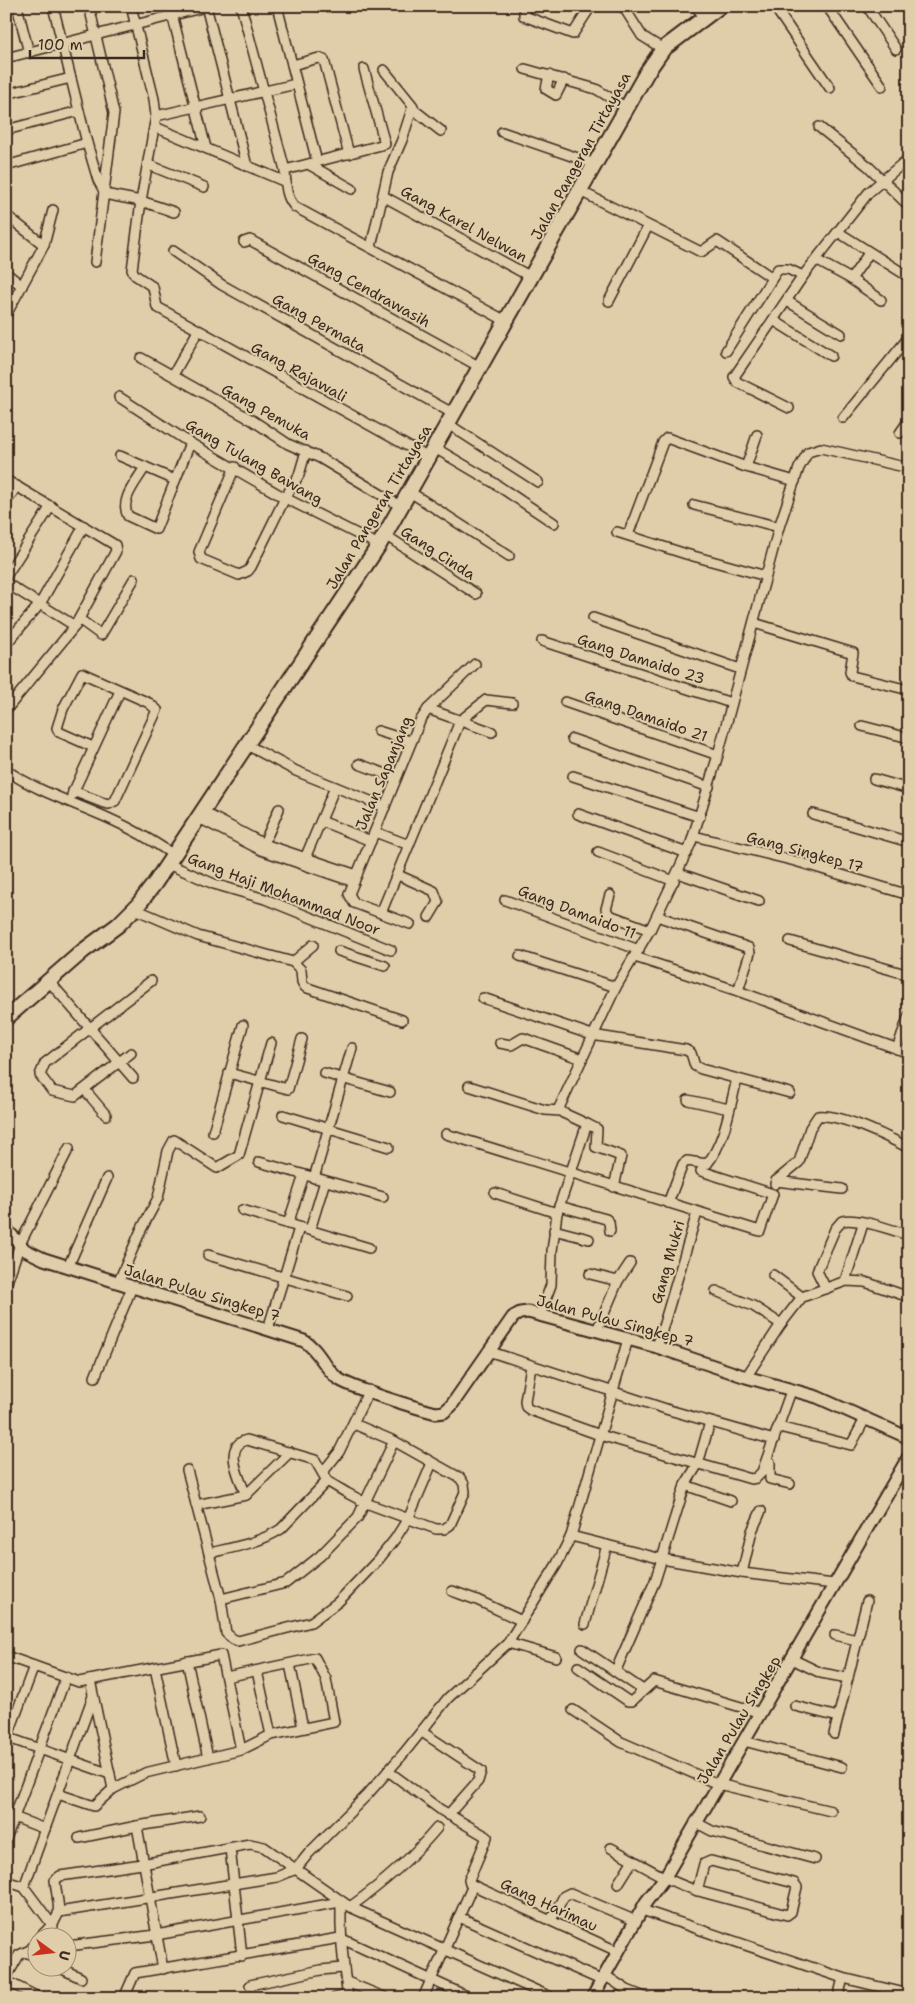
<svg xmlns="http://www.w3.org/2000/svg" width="915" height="2004" font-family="'Shantell Sans',sans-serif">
	<rect width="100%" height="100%" fill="#e0ceab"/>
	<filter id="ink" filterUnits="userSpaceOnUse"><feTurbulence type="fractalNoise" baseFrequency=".02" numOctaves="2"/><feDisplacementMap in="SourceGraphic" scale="10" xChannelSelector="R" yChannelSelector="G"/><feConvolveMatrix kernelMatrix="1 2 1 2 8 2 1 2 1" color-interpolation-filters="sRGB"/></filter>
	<g filter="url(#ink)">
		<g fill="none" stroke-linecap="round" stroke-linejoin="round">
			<g stroke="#3b2a1e" stroke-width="12">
				<g id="minor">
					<polyline points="17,6 29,53"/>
					<polyline points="53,6 87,143 98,180 104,191"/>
					<polyline points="89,6 114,113 95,262"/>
					<polyline points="131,6 154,99 156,116 141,201 132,270 135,275 153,287 157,307 429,458"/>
					<polyline points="170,6 206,148"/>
					<polyline points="206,6 247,166"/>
					<path d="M 241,6 L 285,170 C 286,184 285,196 295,207 L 506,321"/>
					<polyline points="277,6 317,162"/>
					<polyline points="524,6 524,16 573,34 591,6"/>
					<polyline points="623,6 642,36 663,49"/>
					<polyline points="695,6 705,17"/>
					<polyline points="774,6 830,88"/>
					<polyline points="827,6 882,86"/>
					<polyline points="867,6 896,49"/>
					<polyline points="6,58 209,6"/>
					<polyline points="292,65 319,58 324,60 349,154"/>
					<polyline points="525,69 596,89 627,108"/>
					<polyline points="549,75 546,89 556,95 564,79"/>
					<polyline points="6,94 71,78"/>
					<polyline points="413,109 441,131"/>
					<polyline points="156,116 296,84"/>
					<polyline points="155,127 286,182"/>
					<polyline points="819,127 868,166 909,206"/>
					<polyline points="6,130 79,111"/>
					<polyline points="502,132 595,164"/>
					<polyline points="149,165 204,187"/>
					<polyline points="310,165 352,189"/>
					<polyline points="6,166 87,143"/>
					<polyline points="285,170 385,144 364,69"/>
					<polyline points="580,191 701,252 717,241 771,277"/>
					<polyline points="104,194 141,201 174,212"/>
					<polyline points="383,196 531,277"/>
					<polyline points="6,215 44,245"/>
					<polyline points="838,232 909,277"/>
					<polyline points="244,242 250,240 480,367"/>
					<polyline points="371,247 388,172 402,140 413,106 384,70"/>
					<polyline points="173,251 222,285 454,414"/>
					<polyline points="816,260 851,279 881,300"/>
					<polyline points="6,273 22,286"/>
					<polyline points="851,279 869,253"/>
					<polyline points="609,301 648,226"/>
					<polyline points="787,301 841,334"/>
					<polyline points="6,315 44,245 53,210"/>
					<polyline points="773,320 831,356"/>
					<polyline points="726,351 778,269 788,269 803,276"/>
					<polyline points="141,358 252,420 288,444 320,458 402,507"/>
					<polyline points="173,375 198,331"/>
					<polyline points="119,397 190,443 285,498 379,545"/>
					<polyline points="789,408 737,382 734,377 803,276 869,192 909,158"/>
					<polyline points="843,418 909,337"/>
					<polyline points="448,424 538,482"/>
					<polyline points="900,433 909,420"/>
					<polyline points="435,448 491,481 554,523"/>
					<polyline points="120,456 175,480"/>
					<path d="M 145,467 C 137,481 119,500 128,516 L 156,529 L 190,443"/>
					<polyline points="235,467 199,552 201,559 239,575 248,571 251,567 285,498 299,475 306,451"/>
					<polyline points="746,467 757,435"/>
					<polyline points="6,480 115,545 116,551 75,626 6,710"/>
					<polyline points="410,492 509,556"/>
					<polyline points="6,502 17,486"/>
					<polyline points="694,505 779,527"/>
					<polyline points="617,532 686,554 766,576"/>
					<polyline points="385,535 476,594"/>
					<polyline points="628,535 663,442 667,438 746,467 795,481"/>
					<polyline points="6,576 51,506"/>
					<polyline points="6,583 75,626"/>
					<polyline points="593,618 740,669"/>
					<polyline points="79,619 101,635 134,579"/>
					<polyline points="754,623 853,653 850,672 852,676 909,690"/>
					<polyline points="542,641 731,703"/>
					<polyline points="6,644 40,604 84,526"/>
					<polyline points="565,702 718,755"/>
					<polyline points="428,709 492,732"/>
					<polyline points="862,726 909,738"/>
					<polyline points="378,731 410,741"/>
					<polyline points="572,739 709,787"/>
					<polyline points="247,745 296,771 385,807"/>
					<polyline points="359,764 396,778"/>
					<path d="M 6,770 C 38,792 75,803 110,819 C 133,829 153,841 174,855"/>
					<polyline points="573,776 700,817"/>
					<polyline points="874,779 909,789"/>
					<polyline points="73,791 104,803 109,804 115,801 157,710 149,703 82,673 63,709 57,728 59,732 93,747"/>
					<polyline points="72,795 120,691"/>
					<polyline points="203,812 264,844 357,875"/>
					<polyline points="578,814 687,853"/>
					<polyline points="813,814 909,842"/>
					<polyline points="199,818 261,850 354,882"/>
					<polyline points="321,821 371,841"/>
					<polyline points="375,832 409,845"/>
					<polyline points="694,836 795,861 909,895"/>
					<polyline points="262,848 279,809"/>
					<polyline points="598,852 674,881"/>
					<polyline points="303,863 335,787"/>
					<polyline points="168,864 214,884 265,899 391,950"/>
					<polyline points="678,873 759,901"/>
					<polyline points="398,875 434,891 438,902 429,917"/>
					<polyline points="610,895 606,909 609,915 650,930"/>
					<polyline points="505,900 639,950"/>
					<polyline points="135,909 198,936 293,962 301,970 302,982 305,987 402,1020"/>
					<polyline points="381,913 460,721 486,700 512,703"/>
					<polyline points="657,916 749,948 750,953 738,991"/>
					<polyline points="410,924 354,903 349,894 420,721 428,709 475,664"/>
					<polyline points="790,941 909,975"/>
					<polyline points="339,951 385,966"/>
					<polyline points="520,956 616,987"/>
					<polyline points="635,957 738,991 909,1053"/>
					<polyline points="293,962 313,945"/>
					<polyline points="49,981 133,1078"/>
					<polyline points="483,998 592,1035 686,1050 691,1053 695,1066 701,1069 790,1093"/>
					<polyline points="500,1043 511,1045 523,1038 582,1059"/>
					<polyline points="897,1049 909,1015"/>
					<polyline points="131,1053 75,1096 52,1091 40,1075 45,1063 151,981"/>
					<polyline points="229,1073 288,1089 302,1039"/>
					<polyline points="324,1073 390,1092"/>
					<polyline points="469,1086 545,1110 560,1111"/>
					<polyline points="85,1090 106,1115"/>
					<polyline points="688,1100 729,1109"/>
					<polyline points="283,1115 389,1147"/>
					<polyline points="587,1124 597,1129 596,1147 621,1156 614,1187"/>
					<polyline points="213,1132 243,1025"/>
					<polyline points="446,1134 760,1231 773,1194 701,1171"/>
					<polyline points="259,1162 383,1197"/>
					<polyline points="314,1178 352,1048"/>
					<path d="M 776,1181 L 799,1162 L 810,1128 L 818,1116 C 841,1114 888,1137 909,1148"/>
					<polyline points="775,1184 776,1181 842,1189"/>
					<polyline points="495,1193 557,1213"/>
					<path d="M 668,1203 L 683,1164 L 687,1161 L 707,1164 C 725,1142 730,1106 737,1079"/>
					<polyline points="559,1206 606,1219 609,1222 610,1231"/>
					<polyline points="242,1210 369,1248"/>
					<polyline points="288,1224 304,1175"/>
					<polyline points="310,1230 325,1181"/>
					<polyline points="554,1230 589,1239"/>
					<polyline points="208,1255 347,1296"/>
					<polyline points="68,1267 107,1178"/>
					<polyline points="590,1274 618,1281"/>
					<polyline points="773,1275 802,1297"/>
					<polyline points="845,1281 863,1224"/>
					<polyline points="118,1283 141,1230 158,1198 168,1151 174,1140 217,1168 239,1155 271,1043"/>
					<polyline points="6,1285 20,1244 69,1148"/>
					<path d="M 826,1289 L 817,1271 L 835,1229 L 842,1221 C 857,1217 892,1230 908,1235"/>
					<polyline points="716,1291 753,1306 781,1324"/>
					<polyline points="540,1314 551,1285 552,1251 557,1213 587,1124 563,1113 559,1108 616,987 651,928 691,843 718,755 779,527 799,468 808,452 821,448 909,468"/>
					<polyline points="268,1329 299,1228"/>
					<polyline points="597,1330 618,1281 630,1263"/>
					<polyline points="657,1347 697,1213"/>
					<polyline points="488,1351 669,1410 774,1440"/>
					<polyline points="531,1366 525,1401 526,1407 530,1410 600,1435 751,1479 756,1478 762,1472 791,1391"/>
					<polyline points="95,1377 132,1287"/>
					<polyline points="746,1377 781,1324 802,1297 846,1281 865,1282 909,1297"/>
					<polyline points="779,1427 851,1445 866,1417"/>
					<polyline points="770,1462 770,1479 790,1484"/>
					<polyline points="187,1470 221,1599 226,1633 233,1639 238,1641 311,1622 338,1602 379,1559 395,1539 409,1517 432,1463"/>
					<polyline points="323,1472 339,1452 369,1390"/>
					<polyline points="685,1485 731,1501"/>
					<path d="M 246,1495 C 240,1479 222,1446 247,1440 L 315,1460 L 327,1481 L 347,1493 L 366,1503 L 436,1529 L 444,1529 L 450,1525 L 465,1492 L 464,1484 L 460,1478 L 394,1441 L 354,1424"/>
					<polyline points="196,1505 246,1495 290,1452"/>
					<polyline points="571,1536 662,1559 742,1573 834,1584"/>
					<path d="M 210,1553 C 235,1547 259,1543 281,1529 L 327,1481"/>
					<polyline points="742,1573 752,1531 761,1511"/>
					<polyline points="452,1591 477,1600 522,1621"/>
					<polyline points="221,1599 286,1583 320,1556 358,1517 394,1441"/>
					<polyline points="585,1624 607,1545"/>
					<polyline points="835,1635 857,1640"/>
					<polyline points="508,1643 556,1657"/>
					<polyline points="582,1649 643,1690"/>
					<polyline points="6,1656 79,1682 221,1655 241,1750"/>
					<polyline points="792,1659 821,1673 848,1678"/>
					<polyline points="187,1661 208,1758"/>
					<polyline points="290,1664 303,1728"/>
					<polyline points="578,1667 628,1701 632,1701 654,1681 761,1713"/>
					<polyline points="155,1668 176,1766"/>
					<polyline points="616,1670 655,1581 685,1485 698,1464 710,1422"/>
					<polyline points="257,1671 271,1735"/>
					<polyline points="90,1680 113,1789"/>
					<polyline points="795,1706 838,1717"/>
					<polyline points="573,1710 621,1742 718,1784 831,1811"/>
					<polyline points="422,1732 481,1771 478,1781 448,1815"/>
					<polyline points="834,1734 867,1601"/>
					<polyline points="6,1737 110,1774"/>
					<polyline points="6,1741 34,1666"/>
					<polyline points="744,1741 842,1767"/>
					<polyline points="388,1771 441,1810 487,1837 469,1880 470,1884 619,1952"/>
					<polyline points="58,1794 94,1806 113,1789 145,1773 241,1750 271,1735 334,1722 326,1679 315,1658 226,1677"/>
					<polyline points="6,1814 45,1829"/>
					<polyline points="695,1822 712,1831 815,1859"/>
					<polyline points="137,1826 200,1816"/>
					<polyline points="79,1838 137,1826 163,1969"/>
					<polyline points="6,1839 66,1677"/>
					<polyline points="230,1848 242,1956"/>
					<path d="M 611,1848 C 641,1864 669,1883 702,1892 L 787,1915 L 791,1912 L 797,1887 L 794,1883 L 711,1861 L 704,1864 L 697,1891"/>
					<polyline points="6,1881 24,1887 93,1696"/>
					<polyline points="618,1884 633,1860"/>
					<polyline points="24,1887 53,1926"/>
					<path d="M 341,1902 C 340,1936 343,1966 348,1998"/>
					<path d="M 350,1907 C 382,1884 412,1858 437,1828"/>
					<polyline points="642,1910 843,1978 909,1994"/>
					<polyline points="59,1912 277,1877 296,1869 309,1853 367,1795 404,1753 448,1698 508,1643 557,1564 571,1536 628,1339"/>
					<polyline points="459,1917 603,1981"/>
					<polyline points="551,1920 564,1896 570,1893 636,1921"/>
					<path d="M 41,1936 C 66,1912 58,1912 55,1880 L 60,1876 L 142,1864 L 250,1844 L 264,1847 L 350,1907 L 553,1998"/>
					<polyline points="68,1946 156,1935 340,1902"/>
					<polyline points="26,1952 38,1958"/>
					<polyline points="56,1966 81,1978"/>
					<polyline points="606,1976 627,1990 647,1998"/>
					<polyline points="6,1978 19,1955 30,1950 38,1940"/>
					<polyline points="6,1981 40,1998"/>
					<polyline points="347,1982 386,1998"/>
					<polyline points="250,1985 321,1970 342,1968"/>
					<polyline points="124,1998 135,1973 340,1938 471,1998"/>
					<polyline points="335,1998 348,1995"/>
					<polyline points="423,1998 473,1885"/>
					<polyline points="838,1998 843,1978"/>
				</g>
			</g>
			<g stroke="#3b2a1e" stroke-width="15">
				<g id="tertiary">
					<path d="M 6,1229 L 25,1250 L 44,1259 L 304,1341 C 318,1349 324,1367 337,1378 C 350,1388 417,1408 436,1413 L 444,1412 L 451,1406 L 513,1317 L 520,1313 L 528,1312 L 657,1347 L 746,1377 L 817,1397 L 909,1438"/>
					<polyline points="592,1998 646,1902 665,1877 909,1456"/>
				</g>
			</g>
			<g stroke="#3b2a1e" stroke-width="18">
				<polyline id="primary" points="6,1018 83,951 118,925 138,905 155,883 379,545 647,72 663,49 720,6"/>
			</g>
			<use href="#minor" stroke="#e0ceab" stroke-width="9"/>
			<use href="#tertiary" stroke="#e0ceab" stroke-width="11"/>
			<use href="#primary" stroke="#e0ceab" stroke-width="14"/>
		</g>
	</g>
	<g text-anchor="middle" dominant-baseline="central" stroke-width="4" stroke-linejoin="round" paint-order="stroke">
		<g font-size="15" fill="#3b2a1e" stroke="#e0ceab">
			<text transform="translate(581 156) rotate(-61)">Jalan Pangeran Tirtayasa</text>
			<text transform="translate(464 224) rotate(29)">Gang Karel Nelwan</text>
			<text transform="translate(369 290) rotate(29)">Gang Cendrawasih</text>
			<text transform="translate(319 323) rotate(29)">Gang Permata</text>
			<text transform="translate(299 372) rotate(29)">Gang Rajawali</text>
			<text transform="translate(266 412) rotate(29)">Gang Pemuka</text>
			<text transform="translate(254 462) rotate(30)">Gang Tulang Bawang</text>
			<text transform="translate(379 507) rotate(-59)">Jalan Pangeran Tirtayasa</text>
			<text transform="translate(438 553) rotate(33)">Gang Cinda</text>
			<text transform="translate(641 659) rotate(18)">Gang Damaido 23</text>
			<text transform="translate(646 716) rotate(19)">Gang Damaido 21</text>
			<text transform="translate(384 773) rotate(-67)">Jalan Sapanjang</text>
			<text transform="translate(805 852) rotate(15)">Gang Singkep 17</text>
			<text transform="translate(284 894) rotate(21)">Gang Haji Mohammad Noor</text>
			<text transform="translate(577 912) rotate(21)">Gang Damaido 11</text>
			<text transform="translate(668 1262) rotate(-74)">Gang Mukri</text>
			<text transform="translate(202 1293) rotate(17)">Jalan Pulau Singkep 7</text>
			<text transform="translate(615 1321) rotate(15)">Jalan Pulau Singkep 7</text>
			<text transform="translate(739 1720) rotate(-59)">Jalan Pulau Singkep</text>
			<text transform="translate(549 1905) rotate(25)">Gang Harimau</text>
		</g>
	</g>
	<rect width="915" height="2004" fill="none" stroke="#e0ceab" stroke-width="25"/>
	<rect x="12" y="12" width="890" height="1979" fill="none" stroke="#3b2a1e" stroke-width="2" filter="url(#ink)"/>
	<g transform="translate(52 1952) rotate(105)"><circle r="24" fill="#e0ceab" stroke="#9e8c73"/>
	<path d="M0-4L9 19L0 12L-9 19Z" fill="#c8321e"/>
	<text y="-8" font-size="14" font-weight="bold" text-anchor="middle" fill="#3b2a1e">U</text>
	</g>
	<path d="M30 50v8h114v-8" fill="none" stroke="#3b2a1e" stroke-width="2.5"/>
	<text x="38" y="50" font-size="15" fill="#3b2a1e" stroke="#e0ceab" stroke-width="4" paint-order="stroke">100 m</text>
</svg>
